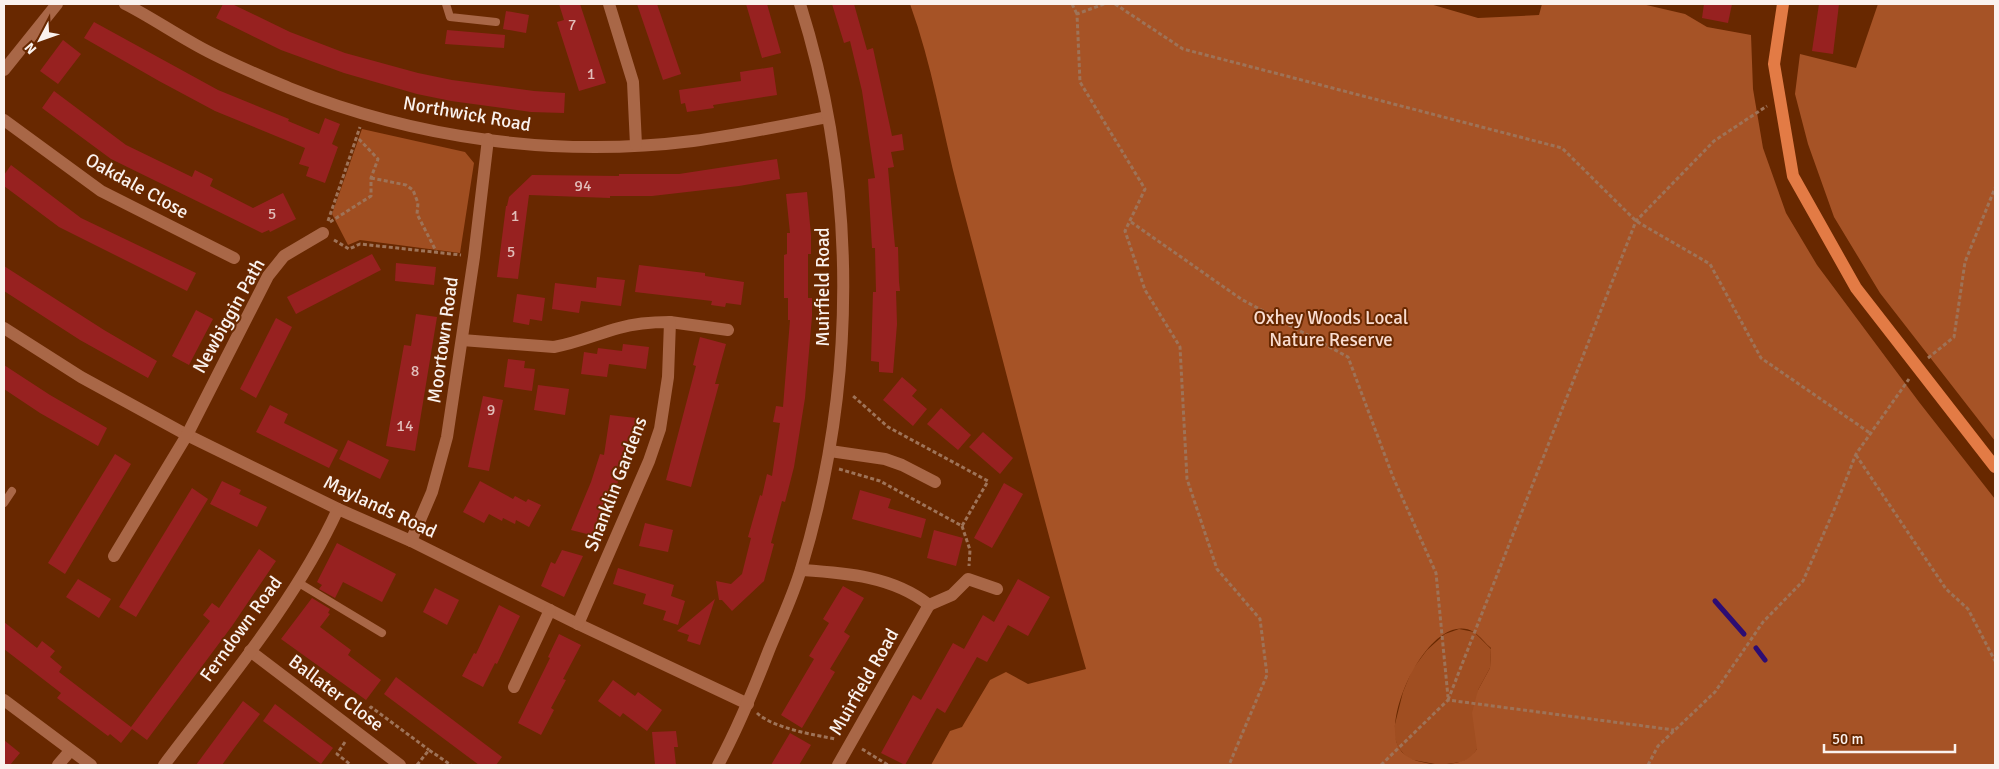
<svg xmlns="http://www.w3.org/2000/svg" width="1999" height="769" font-family="Signika,sans-serif">
	<rect width="100%" height="100%" fill="#682800"/>
	<g fill="#a04e21">
		<polygon points="362,129 465,152 474,163 460,253 360,240 348,245 332,214"/>
		<polygon points="1459,629 1474,632 1491,649 1490,668 1478,690 1477,749 1471,758 1461,762 1440,765 1408,759 1398,747 1393,732 1403,692 1412,670 1427,650 1445,634"/>
	</g>
	<g fill="#a65326">
		<path d="M 910,4 L 1430,4 L 1478,18 L 1539,15 L 1542,4 L 1642,4 L 1685,14 L 1707,27 L 1751,35 L 1753,89 L 1763,148 L 1786,213 L 1817,265 L 1919,402 L 1995,499 L 1995,765 L 1440,765 C 1456,763 1468,763 1477,749 L 1472,713 L 1478,690 L 1490,668 L 1491,648 C 1486,644 1480,636 1474,632 C 1432,608 1380,717 1399,748 C 1407,761 1422,762 1436,765 L 931,765 L 950,731 L 962,727 L 990,680 L 1006,672 L 1028,684 L 1086,669 C 1040,510 1001,350 958,190 C 942,128 932,64 910,4 Z"/>
		<polygon points="1878,4 1995,4 1995,441 1880,293 1834,217 1808,144 1795,94 1800,54 1856,68"/>
	</g>
	<g fill="none" stroke-linecap="round" stroke-linejoin="round">
		<g stroke="#2d0d73" stroke-width="5">
			<polyline points="1715,601 1744,634"/>
			<polyline points="1756,648 1765,660"/>
		</g>
	</g>
	<g fill="#972120">
		<polygon points="223,4 232,4 290,32 345,53 418,73 452,80 534,91 565,93 564,113 531,112 451,101 417,94 344,73 281,50 216,18"/>
		<polygon points="559,4 580,4 606,83 579,91 557,22 564,20"/>
		<polygon points="637,4 657,4 681,74 663,80"/>
		<polygon points="746,4 767,4 781,53 762,58"/>
		<polygon points="832,4 854,4 867,50 873,48 892,136 902,134 904,150 891,152 894,167 888,168 895,247 898,247 899,282 900,291 896,291 897,324 893,373 879,372 879,362 871,361 873,292 876,292 875,248 872,248 868,179 875,178 862,91 850,41 844,43"/>
		<polygon points="1704,4 1732,4 1728,23 1702,18"/>
		<polygon points="1819,4 1839,4 1833,54 1812,51"/>
		<polygon points="506,11 529,15 526,33 503,29"/>
		<polygon points="94,22 218,90 289,119 288,121 319,134 325,118 340,124 332,144 338,147 325,183 306,176 309,167 299,164 305,148 215,111 159,81 84,38"/>
		<polygon points="447,30 505,35 504,48 445,44"/>
		<polygon points="63,40 81,54 58,84 40,71"/>
		<polygon points="773,67 777,95 713,105 714,108 687,112 685,103 681,104 679,90 741,81 740,72"/>
		<polygon points="54,91 126,145 192,177 195,170 213,179 210,186 253,208 283,193 296,219 270,232 269,230 262,233 111,159 42,108"/>
		<polygon points="777,159 780,179 739,186 652,196 610,196 610,198 529,195 518,279 497,277 506,206 507,206 509,197 532,175 619,176 619,174 679,174"/>
		<polygon points="11,165 81,218 196,273 187,291 59,227 4,186 4,175"/>
		<polygon points="807,192 811,235 811,254 808,254 808,298 812,298 812,316 805,398 794,467 785,502 782,501 771,543 774,544 764,581 732,611 722,600 719,600 716,581 731,584 742,574 751,538 748,537 760,495 762,496 767,474 772,476 780,423 773,422 776,406 783,407 790,320 788,320 788,298 784,298 784,255 787,254 787,233 790,233 786,194"/>
		<polygon points="372,254 381,270 296,314 287,297"/>
		<polygon points="396,263 436,267 434,285 395,281"/>
		<polygon points="639,265 705,273 705,276 744,282 741,305 726,303 725,307 711,305 712,301 635,292"/>
		<polygon points="4,266 104,330 157,361 148,378 80,340 4,291"/>
		<polygon points="597,277 625,280 621,306 581,301 579,313 552,309 555,283 596,288"/>
		<polygon points="517,294 545,298 542,321 530,319 529,325 513,322"/>
		<polygon points="196,310 213,319 189,365 172,356"/>
		<polygon points="416,314 437,317 415,451 386,446 404,345 411,346"/>
		<polygon points="276,318 292,327 256,398 240,389"/>
		<polygon points="700,337 726,344 715,384 719,384 691,487 666,480 696,366 693,365"/>
		<polygon points="623,344 649,347 646,369 609,364 607,377 581,374 584,352 597,354 598,348 622,351"/>
		<polygon points="508,359 525,361 524,368 535,369 532,391 504,387"/>
		<polygon points="4,365 50,395 107,428 98,446 40,413 4,389"/>
		<polygon points="902,377 917,390 912,396 927,409 913,426 883,400"/>
		<polygon points="538,385 569,389 565,415 534,410"/>
		<polygon points="483,396 503,400 489,471 468,467"/>
		<polygon points="270,405 288,414 284,423 338,450 329,468 256,432"/>
		<polygon points="941,408 971,435 958,450 927,424"/>
		<polygon points="610,415 636,418 632,445 629,445 614,495 595,536 571,530 591,482 600,454 604,455"/>
		<polygon points="983,432 1013,458 1000,474 969,447"/>
		<polygon points="348,440 389,460 380,479 339,459"/>
		<polygon points="115,454 131,464 65,574 48,563"/>
		<polygon points="222,481 241,490 239,494 267,507 257,527 210,504"/>
		<polygon points="480,481 513,499 515,496 526,502 528,499 541,505 529,527 516,520 515,524 503,518 502,521 489,514 484,523 463,512"/>
		<polygon points="1004,483 1023,494 992,548 974,538"/>
		<polygon points="192,488 208,499 136,617 119,607"/>
		<polygon points="860,490 891,499 888,508 926,519 921,538 852,519"/>
		<polygon points="645,523 673,530 668,552 639,546"/>
		<polygon points="934,530 963,538 956,566 927,558"/>
		<polygon points="337,543 396,574 382,602 343,582 335,598 319,589 322,585 317,582"/>
		<polygon points="259,549 276,561 232,626 147,740 132,729 121,743 110,734 108,736 57,698 61,693 4,649 4,622 37,648 42,641 55,651 50,657 62,667 59,672 131,727 210,621 203,615 212,603 219,608"/>
		<polygon points="562,550 583,556 564,597 541,586 551,562 555,564"/>
		<polygon points="618,568 674,585 671,596 685,601 678,625 663,620 666,611 643,604 646,594 613,584"/>
		<polygon points="78,579 111,599 99,618 66,597"/>
		<polygon points="1018,579 1050,597 1028,636 1008,625 987,662 977,657 945,713 937,708 905,765 881,753 913,695 921,700 953,643 964,649 983,615 994,622"/>
		<polygon points="843,586 864,598 844,632 850,636 830,669 835,672 802,728 781,715 814,659 809,656 829,623 823,619"/>
		<polygon points="435,588 459,600 447,625 423,612"/>
		<polygon points="312,598 330,609 328,613 330,614 320,627 351,650 348,655 381,680 366,700 281,639"/>
		<polygon points="715,599 700,645 687,641 689,635 677,631"/>
		<polygon points="499,605 520,616 497,664 495,663 483,687 462,676 474,653 476,654"/>
		<polygon points="559,634 581,645 563,679 566,680 551,708 554,710 541,735 518,723 550,658 548,657"/>
		<polygon points="396,677 502,757 496,765 479,765 384,694"/>
		<polygon points="613,680 635,696 638,692 662,710 647,731 623,713 620,717 598,701"/>
		<polygon points="243,701 260,714 235,747 222,765 196,765"/>
		<polygon points="275,704 333,748 321,764 263,721"/>
		<polygon points="676,731 678,747 674,747 676,765 655,765 652,732"/>
		<polygon points="790,733 811,745 799,765 771,765"/>
		<polygon points="4,740 20,753 10,765 4,765"/>
	</g>
	<g fill="none" stroke-linecap="round" stroke-linejoin="round">
		<g stroke="#9e7358" stroke-width="3" stroke-dasharray="4 2.5" stroke-linecap="butt">
			<polyline points="1072,4 1077,14"/>
			<polyline points="1104,4 1077,14 1080,82 1145,189 1125,231 1145,290 1180,347 1187,479 1217,569 1260,619 1267,675 1229,765"/>
			<polyline points="1115,4 1183,49 1562,148 1636,221 1710,264 1761,358 1870,433"/>
			<polyline points="371,178 406,185 413,190 418,203 417,214 436,251"/>
			<polyline points="328,221 360,127"/>
			<polyline points="330,222 371,196 371,178 378,159 357,137"/>
			<polyline points="1131,222 1241,299 1348,357 1393,477 1436,573 1448,697"/>
			<polyline points="334,240 349,249 360,244 461,255"/>
			<polyline points="1928,358 1954,337 1965,262 1995,188"/>
			<polyline points="1856,455 1946,589 1968,609 1995,661"/>
			<polyline points="839,469 880,481 962,526 988,481 888,427 852,395"/>
			<polyline points="962,526 970,550 969,566"/>
			<polyline points="1448,700 1636,221 1714,141 1767,106"/>
			<path d="M 757,713 C 773,728 814,735 836,739"/>
			<polyline points="362,719 371,707 429,750"/>
			<polyline points="345,742 337,754 351,765"/>
			<polyline points="862,749 888,765"/>
			<polyline points="417,765 429,750 451,765"/>
			<polyline points="1381,765 1448,700 1674,730"/>
			<polyline points="1648,765 1658,746 1715,692 1763,622 1803,581 1834,510 1856,454 1909,379"/>
		</g>
		<g stroke="#a96747" stroke-width="8">
			<polyline points="446,4 450,17 496,22"/>
			<polyline points="4,503 12,491"/>
			<polyline points="299,583 382,633"/>
		</g>
		<g stroke="#a96747" stroke-width="12">
			<path d="M 125,4 C 149,16 172,32 196,45 C 226,62 258,75 289,88 C 416,139 557,158 693,141 C 738,135 782,126 827,117"/>
			<polyline points="609,4 633,82 636,145"/>
			<polyline points="4,70 57,4"/>
			<polyline points="4,120 101,191 234,258"/>
			<polyline points="670,322 728,330"/>
			<polyline points="4,328 81,377 187,435 338,509 411,541 578,624 748,704"/>
			<path d="M 462,340 L 554,347 C 577,343 597,334 619,328 C 636,323 653,322 670,322 L 668,377 L 660,429 L 649,461 L 578,624"/>
			<polyline points="830,451 885,459 902,465 935,482"/>
			<polyline points="411,541 432,492 447,437 474,257 488,139"/>
			<polyline points="114,556 187,435 268,276 284,256 323,233"/>
			<path d="M 801,570 C 845,573 893,576 929,605 L 838,765"/>
			<polyline points="929,605 952,595 968,579 997,589"/>
			<polyline points="250,651 400,765"/>
			<polyline points="514,687 550,610"/>
			<polyline points="58,765 70,751"/>
			<path d="M 164,765 C 225,684 296,601 338,509"/>
			<path d="M 718,765 C 738,728 754,689 769,650 C 780,623 793,596 801,569 C 857,385 858,187 800,4"/>
		</g>
		<polyline stroke="#a96747" stroke-width="12" points="4,700 91,765"/>
		<polyline stroke="#e37b45" stroke-width="12" points="1783,4 1774,64 1793,176 1856,288 1995,467"/>
	</g>
	<g text-anchor="middle" dominant-baseline="central" stroke-width="4" stroke-linejoin="round" paint-order="stroke">
		<g font-size="16" fill="#e1beba">
			<text x="572" y="25">7</text>
			<text x="591" y="74">1</text>
			<text x="583" y="186">94</text>
			<text x="272" y="214">5</text>
			<text x="515" y="216">1</text>
			<text x="511" y="252">5</text>
			<text x="415" y="371">8</text>
			<text x="491" y="410">9</text>
			<text x="405" y="426">14</text>
		</g>
		<g font-size="19" fill="#faf2ee" stroke="#682800">
			<text transform="translate(467 114) rotate(10)">Northwick Road</text>
			<text transform="translate(137 186) rotate(29)">Oakdale Close</text>
			<text transform="translate(823 287) rotate(-90)">Muirfield Road</text>
			<text transform="translate(229 316) rotate(-61)">Newbiggin Path</text>
			<text transform="translate(443 340) rotate(-82)">Moortown Road</text>
			<text transform="translate(616 484) rotate(-69)">Shanklin Gardens</text>
			<text transform="translate(380 507) rotate(25)">Maylands Road</text>
			<text transform="translate(241 629) rotate(-54)">Ferndown Road</text>
			<text transform="translate(864 682) rotate(-60)">Muirfield Road</text>
			<text transform="translate(336 693) rotate(37)">Ballater Close</text>
		</g>
		<g font-size="19" fill="#f9dccf" stroke="#682800">
			<text x="1331" y="318">Oxhey Woods Local<tspan x="1331" dy="22">Nature Reserve</tspan></text>
		</g>
	</g>
	<rect width="1999" height="769" fill="none" stroke="#faf2ee" stroke-width="10"/>
	<g transform="translate(40 40) rotate(229)" stroke="#682800" stroke-width="4" paint-order="stroke">
	<path d="M0-4L9 19L0 12L-9 19Z" fill="#faf2ee"/>
	<text y="-8" font-size="14" font-weight="bold" text-anchor="middle" fill="#faf2ee">N</text>
	</g>
	<path d="M1824 744v8h131v-8" fill="none" stroke="#faf2ee" stroke-width="2.5"/>
	<text x="1832" y="744" font-size="15" fill="#faf2ee" stroke="#682800" stroke-width="4" paint-order="stroke">50 m</text>
</svg>
